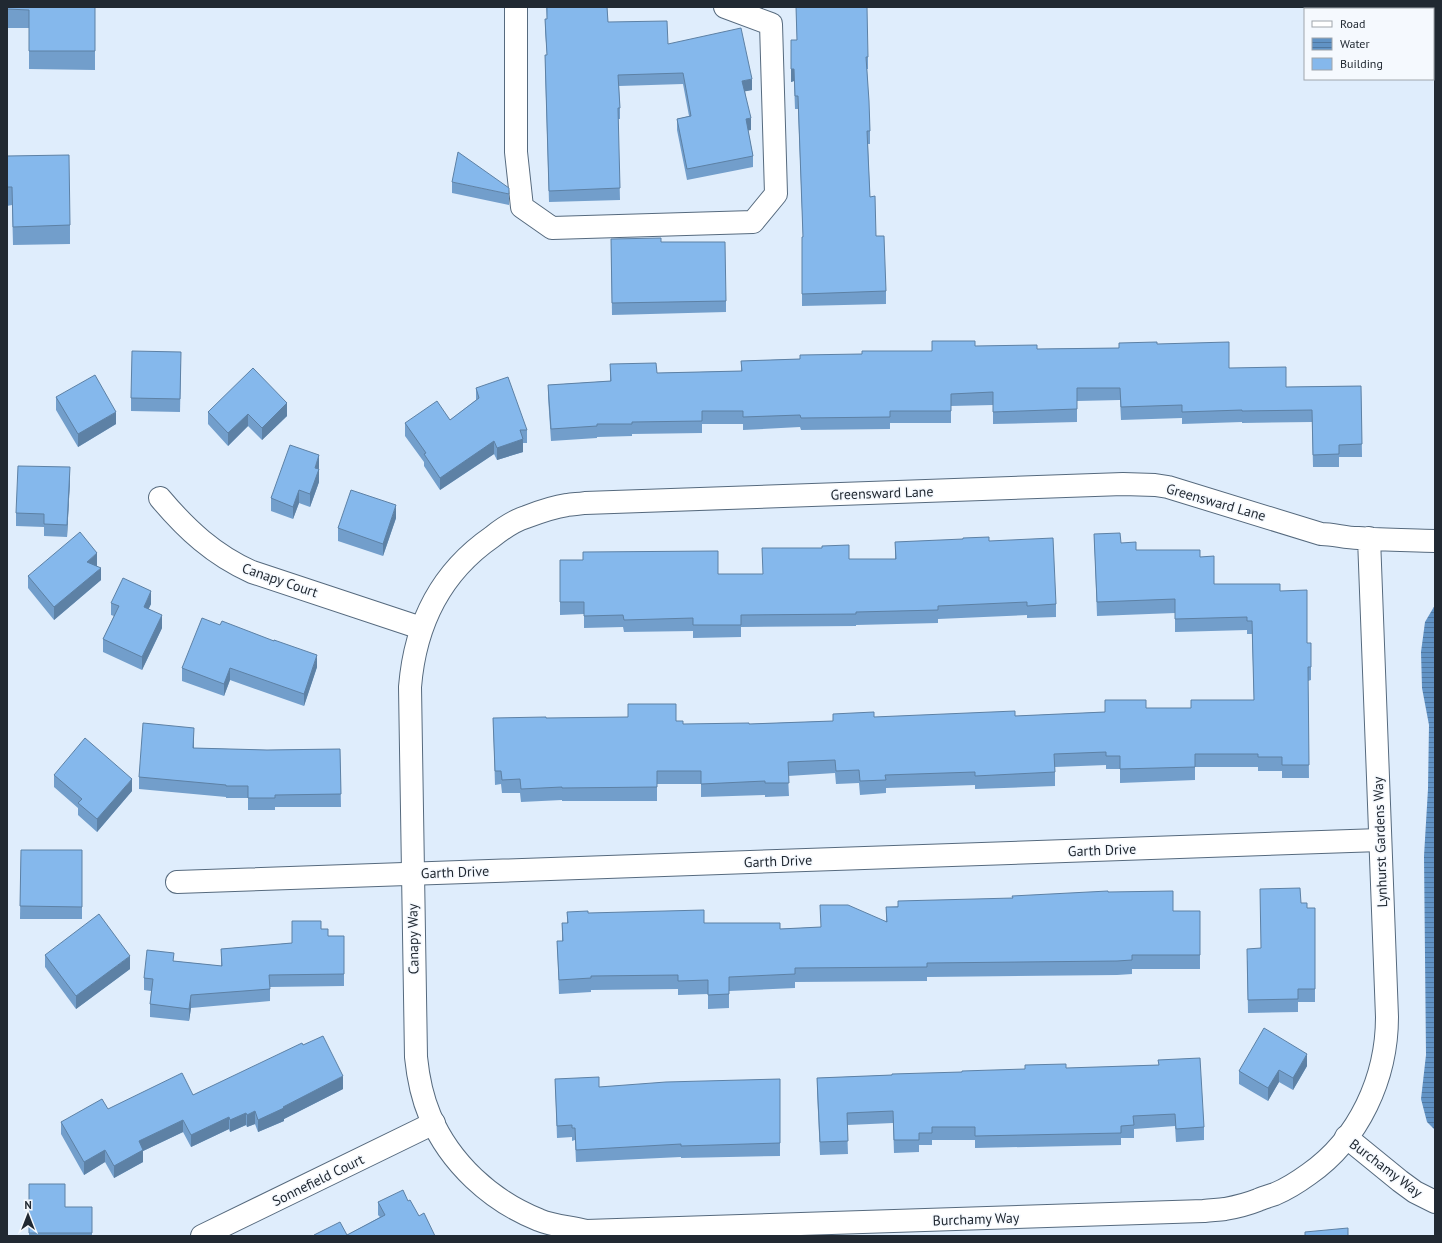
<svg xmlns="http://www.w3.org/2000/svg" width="1442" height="1243" font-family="'PT Sans',sans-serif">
	<defs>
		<pattern id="water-rules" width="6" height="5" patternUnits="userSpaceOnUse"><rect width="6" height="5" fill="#6193c5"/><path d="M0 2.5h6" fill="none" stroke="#5078a1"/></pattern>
	</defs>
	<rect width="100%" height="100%" fill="#dfedfc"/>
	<polygon fill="url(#water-rules)" points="1435,605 1435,1130 1427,1122 1421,1099 1426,1055 1424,856 1428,789 1429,725 1422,688 1421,652 1425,622"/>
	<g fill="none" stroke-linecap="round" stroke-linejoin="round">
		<g stroke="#566a7e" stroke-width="24">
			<g id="minor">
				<polyline points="516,7 516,152 522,207 552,228 753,222 776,194 771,24 725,7"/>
				<path d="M 160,498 C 187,530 214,555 252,572 L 421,628"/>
				<path d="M 1369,538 L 1387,1017 C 1387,1078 1359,1139 1309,1174 C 1298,1182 1287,1189 1275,1194 C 1272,1195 1269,1196 1266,1197 C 1263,1198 1260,1199 1258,1200 C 1248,1204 1236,1207 1225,1209 C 1218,1210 1211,1210 1204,1211 L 586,1231 C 570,1227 553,1226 539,1220 C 491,1201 450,1163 430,1116 C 422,1097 418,1077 416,1057 L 410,687 C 415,625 440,573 492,537 C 502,529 513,521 526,517 C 539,512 553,507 567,505 C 573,504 579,504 585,503 L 1123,484 L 1155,485 L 1168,487 L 1321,534 C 1334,534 1345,538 1358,538 C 1383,540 1409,540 1435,541"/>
				<polyline points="177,882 1380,840"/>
				<polyline points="1346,1137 1400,1181 1415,1192 1435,1202"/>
				<polyline points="202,1236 434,1123"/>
			</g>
		</g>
		<use href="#minor" stroke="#fff" stroke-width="22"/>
	</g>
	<g fill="#729ecb">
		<polygon points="7,7 95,7 95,70 29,69 29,28 7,28"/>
		<polygon points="546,7 607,7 608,22 668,44 752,90 745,91 751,130 748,130 753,156 753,167 687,180 677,130 677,119 689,116 683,84 619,86 620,108 620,119 618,119 620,200 549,202 545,67 545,55 547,55 545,31 545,19 547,19"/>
		<polygon points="796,7 868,57 868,69 867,69 870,131 870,144 868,144 870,197 876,236 886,291 886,304 802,306 802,237 803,237 798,109 795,109 794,81 791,82 791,40 797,40"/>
		<polygon points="7,156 70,225 70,244 13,245 12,205 7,206"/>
		<polygon points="452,182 509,194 509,205 452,193"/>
		<polygon points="611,239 661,242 726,301 726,312 612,315"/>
		<polygon points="1157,344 1286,387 1361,386 1362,457 1339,457 1339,467 1313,467 1312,422 1242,423 1242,422 1182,424 1182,418 1121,420 1120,400 1077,401 1077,422 993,424 993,405 951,406 951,423 890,423 890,429 801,430 800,427 743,430 743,424 702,424 702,433 632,434 632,436 597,437 597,438 551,441 548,397 548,385 610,381 610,364 657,373 741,371 741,361 800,359 862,354 932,351 975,346 1037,349 1119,348"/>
		<polygon points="181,364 180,412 131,411 131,398"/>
		<polygon points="476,388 527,430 527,443 523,443 523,452 497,460 494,454 440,490 424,466 424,462 405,436 405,423 450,420 476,400"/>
		<polygon points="56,397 116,424 78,447 56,410"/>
		<polygon points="208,412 287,416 262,440 248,426 228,446 208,424"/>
		<polygon points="319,468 319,482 310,507 299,503 293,519 271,511 271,498"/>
		<polygon points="70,480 67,537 44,536 44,527 16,526 16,513"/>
		<polygon points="396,518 383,556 338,541 338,528"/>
		<polygon points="1094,534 1121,543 1136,550 1200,557 1214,584 1280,591 1307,643 1311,667 1311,680 1308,681 1309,778 1282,778 1282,771 1258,771 1258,767 1195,767 1195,780 1120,783 1120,769 1106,769 1106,765 1055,767 1055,786 975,789 975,785 886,788 886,793 860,795 859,783 836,784 835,773 788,776 789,796 765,797 765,795 701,797 701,784 657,784 657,801 562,801 562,800 521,802 520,793 502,793 501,784 495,785 493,718 546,718 676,721 683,724 749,724 833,721 833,714 874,717 1015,716 1105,712 1146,708 1191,708 1254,700 1252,634 1247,634 1247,630 1175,632 1175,613 1097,616"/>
		<polygon points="989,541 1056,604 1056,617 1027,618 1027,615 938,619 938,623 856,625 856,626 741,627 741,637 693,638 693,631 624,632 623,627 584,628 584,614 560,615 560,560 718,574 762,574 849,559 895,559 895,542"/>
		<polygon points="97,566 101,580 54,620 28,588 28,576"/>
		<polygon points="111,603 151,604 148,609 162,628 142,670 103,652 103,639 114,616 111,615"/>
		<polygon points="317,667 304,706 230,680 224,696 182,681 182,668"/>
		<polygon points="194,740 194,748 267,750 340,749 341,807 275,807 275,810 248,810 248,798 226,798 226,797 139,789 139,777"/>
		<polygon points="54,775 132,791 97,832 78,815 78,808 54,787"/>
		<polygon points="21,850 82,850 82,919 20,919"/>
		<polygon points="1108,892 1173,911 1200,911 1200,969 1132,969 1132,974 1117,975 927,977 927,981 795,982 795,988 729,991 729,1008 708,1009 708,994 678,995 678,989 591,990 591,992 559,994 557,941 562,941 562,923 567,923 567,912 588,913 704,923 780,929 821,927 886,921 886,907"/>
		<polygon points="1301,903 1307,908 1315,908 1315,1002 1298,1002 1298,1012 1248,1013 1247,961 1261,948"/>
		<polygon points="321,929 328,936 344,936 344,986 270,987 270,1001 191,1008 189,1021 150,1017 150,1004 151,991 144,990 144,978 174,961 221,966 221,949 292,943"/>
		<polygon points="45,955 130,969 76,1009 45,967"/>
		<polygon points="303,1045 343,1089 284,1119 284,1121 258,1132 255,1124 247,1127 246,1125 230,1132 229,1129 191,1147 183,1132 143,1151 143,1162 114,1178 105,1162 84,1175 61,1134 61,1122 108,1109 193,1095"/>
		<polygon points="1158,1065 1204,1127 1204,1140 1176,1142 1175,1126 1134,1129 1134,1138 1121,1138 1121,1145 975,1148 975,1140 932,1140 932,1145 919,1145 919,1152 894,1153 893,1123 847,1125 848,1154 820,1155 817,1091 817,1078"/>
		<polygon points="1307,1066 1293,1090 1279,1082 1268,1101 1239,1084 1239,1071"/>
		<polygon points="555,1079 599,1087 780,1079 780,1156 681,1158 681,1157 576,1162 575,1140 572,1141 572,1137 557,1138"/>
		<polygon points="29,1184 65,1207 92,1207 92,1236 29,1236"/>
		<polygon points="408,1201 419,1216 435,1236 314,1236 314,1235 347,1235 380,1217 378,1215 378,1202"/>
	</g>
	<g fill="#5d81a5">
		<polygon points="791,69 794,69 794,81 791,82"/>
		<polygon points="752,79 752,90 742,92 742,81"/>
		<polygon points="751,118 751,130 746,131 746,119"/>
		<polygon points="287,403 287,416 262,440 262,428"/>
		<polygon points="116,412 116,424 78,447 78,434"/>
		<polygon points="248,414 248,426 228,446 228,433"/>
		<polygon points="523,439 523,452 497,460 497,448"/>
		<polygon points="494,441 494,454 440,490 440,478"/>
		<polygon points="319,455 319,468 315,480 315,468"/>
		<polygon points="70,467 70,480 67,537 67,525"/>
		<polygon points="319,469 319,482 310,507 310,494"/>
		<polygon points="299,490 299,503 293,519 293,507"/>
		<polygon points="396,505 396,518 383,556 383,544"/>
		<polygon points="97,553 97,566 87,574 87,562"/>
		<polygon points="101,568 101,580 54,620 54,607"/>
		<polygon points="151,591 151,604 144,619 144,607"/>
		<polygon points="162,615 162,628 142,670 142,657"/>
		<polygon points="317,655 317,667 304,706 304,694"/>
		<polygon points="230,668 230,680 224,696 224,684"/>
		<polygon points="194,728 194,740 193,760 193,748"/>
		<polygon points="132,779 132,791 97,832 97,819"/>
		<polygon points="130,956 130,969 76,1009 76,996"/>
		<polygon points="191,995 191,1008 189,1021 189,1009"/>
		<polygon points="1307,1054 1307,1066 1293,1090 1293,1078"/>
		<polygon points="1279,1070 1279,1082 1268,1101 1268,1088"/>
		<polygon points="343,1076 343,1089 284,1119 284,1121 258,1132 258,1120 283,1107"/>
		<polygon points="255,1111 255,1124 247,1127 247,1115"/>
		<polygon points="246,1113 246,1125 230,1132 230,1120"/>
		<polygon points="229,1117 229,1129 191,1147 191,1135"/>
		<polygon points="183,1120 183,1132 143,1151 143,1162 114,1178 114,1166 139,1141"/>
		<polygon points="105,1150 105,1162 84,1175 84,1162"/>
	</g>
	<g fill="#85b8ec" stroke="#5d81a5">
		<polygon points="7,7 95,7 95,51 29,51 29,10 7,9"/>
		<polygon points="547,7 607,7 608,22 667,21 668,44 741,28 752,79 742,81 751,118 746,119 753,156 687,169 677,119 691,116 683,73 618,75 620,108 618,108 620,188 549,191 545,55 547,55 545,19 547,19"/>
		<polygon points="796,7 867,7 868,57 866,57 869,101 870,131 867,131 870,197 875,196 876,236 884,236 886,291 802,294 802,237 803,237 798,96 795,96 794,69 791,69 791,40 797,40"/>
		<polygon points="458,152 509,188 509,194 452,182"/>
		<polygon points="69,155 70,225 13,227 12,187 7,187 7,156"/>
		<polygon points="661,238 661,242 725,242 726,301 612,303 611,239"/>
		<polygon points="932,341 975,341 975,346 1037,345 1037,349 1119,348 1119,343 1157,342 1157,344 1229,342 1229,368 1286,367 1286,387 1361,386 1362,444 1339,445 1339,454 1313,455 1312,410 1242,411 1242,410 1182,412 1182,405 1121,407 1120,388 1077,388 1077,409 993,412 993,392 951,394 951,411 890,411 890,417 801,418 800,415 743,417 743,411 702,411 702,421 632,422 632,424 597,424 597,426 551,429 548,385 611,381 610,364 656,363 657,373 742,371 741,361 800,359 800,355 862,354 862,351 932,351"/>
		<polygon points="132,351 181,352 180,399 131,398"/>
		<polygon points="253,368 287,403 262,428 248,414 228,433 208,412"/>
		<polygon points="95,375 116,412 78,434 56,397"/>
		<polygon points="508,377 527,430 520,430 523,439 497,448 494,441 440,478 424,454 426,453 405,423 437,401 450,420 479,398 476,388"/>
		<polygon points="290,445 319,455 315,468 319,469 310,494 299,490 293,507 271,498"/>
		<polygon points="18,466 70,467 67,525 44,524 44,514 16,513"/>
		<polygon points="351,490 396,505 383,544 338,528"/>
		<polygon points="80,532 97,553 87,562 101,568 54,607 28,576"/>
		<polygon points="1120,533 1121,543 1136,542 1136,550 1200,550 1200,557 1214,556 1214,584 1280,584 1280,591 1307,590 1307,643 1311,643 1311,667 1308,667 1309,765 1282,765 1282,757 1258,757 1258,754 1195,754 1195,767 1120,769 1120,756 1106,756 1106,752 1054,754 1055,772 975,776 975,772 885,775 886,780 860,781 859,770 836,771 835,760 788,762 789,783 765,783 765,781 701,784 701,771 657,771 657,787 562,788 562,787 521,789 520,779 502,780 501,771 495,771 493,718 546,717 546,718 628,717 628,704 676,704 676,721 683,721 683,724 749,723 749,724 833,721 833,714 874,712 874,717 1015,711 1015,716 1105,712 1105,700 1146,700 1146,708 1191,708 1191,700 1254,700 1252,621 1247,621 1247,617 1175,619 1175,599 1097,602 1094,534"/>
		<polygon points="989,537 989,541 1053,538 1056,604 1027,606 1027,602 938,606 938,610 856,612 856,614 741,615 741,625 693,625 693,618 624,620 623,615 584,616 584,602 560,602 560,560 583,560 583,552 718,551 718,574 763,574 762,548 822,548 822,546 849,545 849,559 896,559 895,542 963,539 963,538"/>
		<polygon points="123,578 151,591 144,607 162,615 142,657 103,639 119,606 111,603"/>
		<polygon points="202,618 220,625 222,621 274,641 274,640 317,655 304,694 230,668 224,684 182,668"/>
		<polygon points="143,723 194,728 193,748 267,750 340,749 341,794 275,795 275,798 248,798 248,786 226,786 226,785 139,777"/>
		<polygon points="85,738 132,779 97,819 78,803 82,799 54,775"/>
		<polygon points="21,850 82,850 82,907 20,906"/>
		<polygon points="1300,888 1301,903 1307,903 1307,908 1315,908 1315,989 1298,989 1298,999 1248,1000 1247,949 1261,948 1260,889"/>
		<polygon points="1108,891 1108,892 1173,891 1173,911 1200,911 1200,955 1132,955 1132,960 1117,961 927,963 927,967 795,968 795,974 729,977 729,994 708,995 708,980 678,981 678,975 591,976 591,978 559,980 557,941 563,941 562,923 568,923 567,912 588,911 588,913 704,910 704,923 780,923 780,929 821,927 820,905 848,905 887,922 886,907 898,907 898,901 1013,898 1012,896"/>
		<polygon points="99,914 130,956 76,996 45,955"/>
		<polygon points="292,921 321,921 321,929 328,929 328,936 344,936 344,974 269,975 270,989 191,995 189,1009 150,1004 153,979 144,978 147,950 174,953 173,961 222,966 221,949 292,943"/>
		<polygon points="1264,1028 1307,1054 1293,1078 1279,1070 1268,1088 1239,1071"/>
		<polygon points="323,1036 343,1076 283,1107 284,1108 258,1120 255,1111 247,1115 246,1113 230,1120 229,1117 191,1135 183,1120 139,1141 143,1150 114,1166 105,1150 84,1162 61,1122 102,1099 108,1109 182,1073 193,1095 302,1043 303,1045"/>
		<polygon points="1200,1058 1204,1127 1176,1129 1175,1114 1133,1116 1134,1125 1121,1126 1121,1133 975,1136 975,1127 932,1127 932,1133 919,1133 919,1140 894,1140 893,1111 847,1113 848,1141 820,1142 817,1078 892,1075 892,1074 962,1072 962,1071 1025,1069 1025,1065 1066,1064 1066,1068 1159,1065 1158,1060"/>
		<polygon points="599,1077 599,1087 666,1082 780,1079 780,1143 681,1146 681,1144 576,1150 575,1128 572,1128 572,1125 557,1126 555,1079"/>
		<polygon points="29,1184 65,1184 65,1207 92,1207 92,1233 29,1233"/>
		<polygon points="403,1190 408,1201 410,1200 419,1216 424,1213 435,1236 314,1236 314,1235 340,1222 347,1235 385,1215 378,1202"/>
		<polygon points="1348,1228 1348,1236 1305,1236 1305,1232"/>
	</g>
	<g text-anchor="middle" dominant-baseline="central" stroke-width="3" stroke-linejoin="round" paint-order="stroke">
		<g font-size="14" fill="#212932" stroke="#f5f9fe">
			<text transform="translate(882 493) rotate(-2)">Greensward Lane</text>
			<text transform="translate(1216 502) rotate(16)">Greensward Lane</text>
			<text transform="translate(280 580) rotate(19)">Canapy Court</text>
			<text transform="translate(1380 842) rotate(-92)">Lynhurst Gardens Way</text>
			<text transform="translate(1102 850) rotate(-2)">Garth Drive</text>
			<text transform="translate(778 861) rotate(-2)">Garth Drive</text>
			<text transform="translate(455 872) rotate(-2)">Garth Drive</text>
			<text transform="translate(413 939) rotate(-91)">Canapy Way</text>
			<text transform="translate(1386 1168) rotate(37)">Burchamy Way</text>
			<text transform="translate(318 1180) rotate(-26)">Sonnefield Court</text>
			<text transform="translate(976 1219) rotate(-2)">Burchamy Way</text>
		</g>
	</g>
	<rect width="1442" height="1243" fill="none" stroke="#212932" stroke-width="16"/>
	<rect x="1304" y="8" width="130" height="72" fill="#f5f9fe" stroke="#a0a6ac"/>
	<rect x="1312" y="21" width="20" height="6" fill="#ffffff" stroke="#a0a6ac"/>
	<text x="1340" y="28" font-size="12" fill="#212932">Road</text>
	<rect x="1312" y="38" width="20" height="12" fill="url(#water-rules)" stroke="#a0a6ac"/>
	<text x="1340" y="48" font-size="12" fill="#212932">Water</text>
	<rect x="1312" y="58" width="20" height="12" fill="#85b8ec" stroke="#a0a6ac"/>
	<text x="1340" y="68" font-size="12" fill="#212932">Building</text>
	<g transform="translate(28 1215)" stroke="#f5f9fe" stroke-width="3" paint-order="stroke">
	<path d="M0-3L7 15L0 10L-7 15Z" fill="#212932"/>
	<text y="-6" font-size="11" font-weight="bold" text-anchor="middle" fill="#212932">N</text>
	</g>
</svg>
